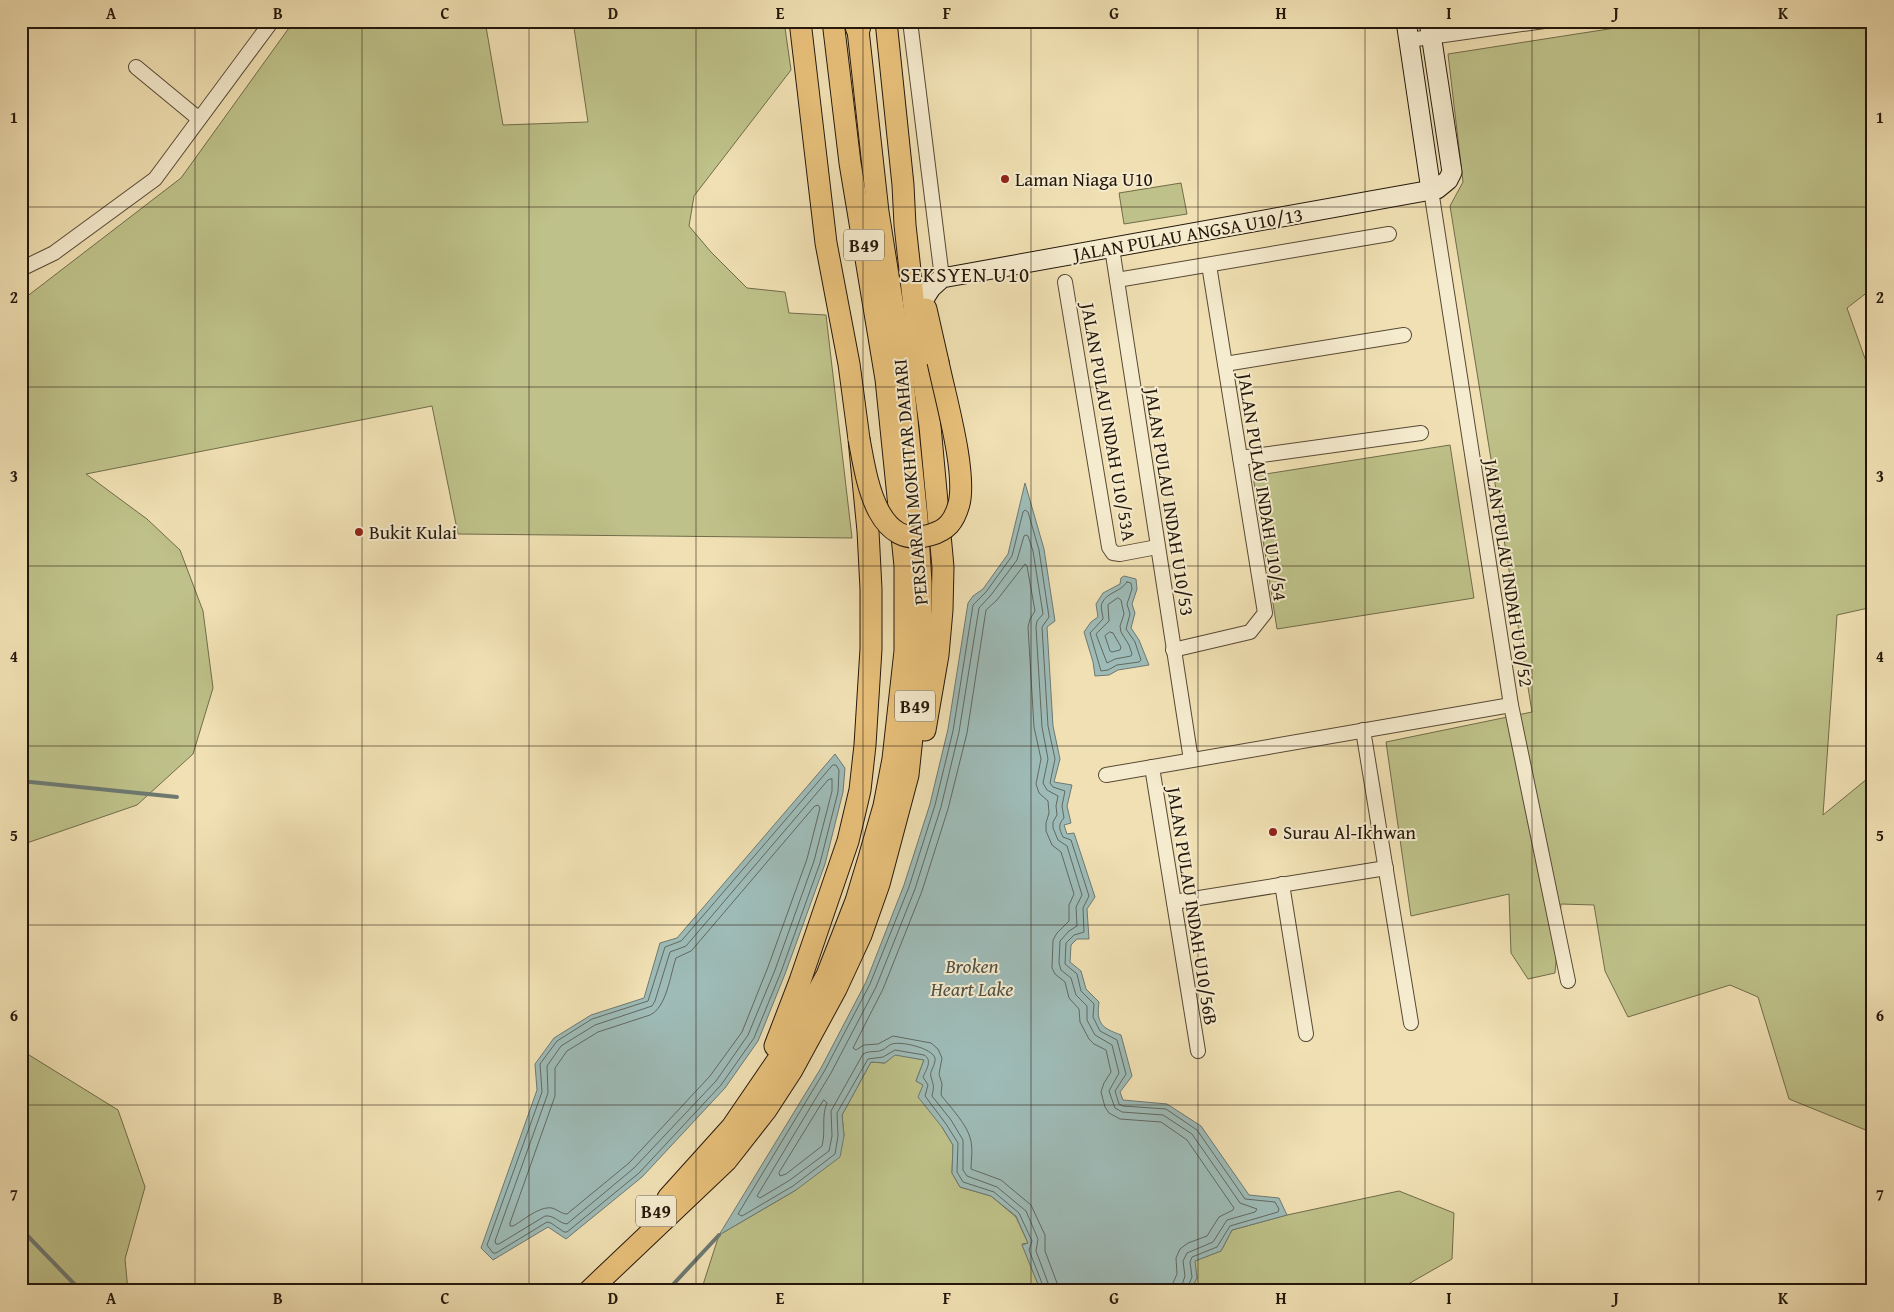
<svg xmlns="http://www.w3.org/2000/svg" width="1894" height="1312" font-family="'Gentium Book Plus',serif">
	<rect width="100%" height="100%" fill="#f0e0b3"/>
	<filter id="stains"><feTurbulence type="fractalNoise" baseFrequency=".004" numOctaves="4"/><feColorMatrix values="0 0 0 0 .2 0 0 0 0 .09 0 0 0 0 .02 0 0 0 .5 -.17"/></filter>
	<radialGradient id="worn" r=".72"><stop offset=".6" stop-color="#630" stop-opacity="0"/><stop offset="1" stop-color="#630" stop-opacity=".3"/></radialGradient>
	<g fill="#bec189" stroke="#716c4a">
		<polygon points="294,21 485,21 503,125 588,122 573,21 784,21 791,70 694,196 689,226 711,252 747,288 785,292 789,313 826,315 852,538 458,534 432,406 86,474 147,519 180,550 203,611 213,688 193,754 137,805 21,845 21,301 181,178"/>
		<polygon points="1660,21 1873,21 1873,288 1847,308 1873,381 1873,607 1837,615 1823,815 1873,774 1873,1133 1789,1099 1758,997 1730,985 1628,1017 1605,971 1594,905 1561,904 1555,973 1528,979 1511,953 1509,894 1411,916 1386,742 1532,712 1450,206 1463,182 1448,54"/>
		<polygon points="1181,183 1187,214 1124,224 1119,193"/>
		<polygon points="1450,445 1474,598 1277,629 1253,476"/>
		<polygon points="21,1050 118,1110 145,1187 125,1259 128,1291 21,1291 21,1204 27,1187 21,1182"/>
		<polygon points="895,1054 924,1060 916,1081 924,1085 942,1127 953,1145 952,1173 960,1187 991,1196 1016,1217 1028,1243 1022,1244 1040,1289 1042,1291 701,1291 719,1235 796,1190 844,1136 842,1115 871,1062 885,1063"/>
		<polygon points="1399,1191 1454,1213 1452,1259 1396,1291 1190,1291 1197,1278 1194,1261 1221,1251 1232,1230 1287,1215"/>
	</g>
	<g fill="#9ebbb7" stroke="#6d7972">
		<path d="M 1025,483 L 1044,549 L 1055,621 L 1047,627 L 1053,726 L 1060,759 L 1054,782 L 1072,785 L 1067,806 L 1071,823 L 1064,825 L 1067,834 L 1074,833 L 1095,897 L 1087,909 L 1089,939 L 1077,939 L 1071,945 L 1070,962 L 1081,971 L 1086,989 L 1099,1002 C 1096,1024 1102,1028 1121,1035 L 1132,1076 L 1120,1092 L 1123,1100 L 1167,1104 L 1201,1126 L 1249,1195 L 1279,1198 L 1287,1215 L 1232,1230 L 1221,1251 L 1195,1261 L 1197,1278 L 1190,1291 L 1042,1291 L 1040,1289 L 1022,1245 L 1028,1243 L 1016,1216 L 991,1196 L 960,1187 L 952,1173 L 953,1145 L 942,1127 L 918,1097 L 923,1085 L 916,1081 L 924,1060 L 895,1055 L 885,1063 L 871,1062 L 842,1115 L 844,1136 L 840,1157 L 796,1190 L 719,1235 L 821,1068 L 866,982 L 904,885 L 930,804 L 948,729 L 968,603 L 973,596 L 983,589 L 1008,554 Z"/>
		<polygon points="1124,576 1136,579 1137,589 1132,604 1135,613 1131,628 1139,640 1149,665 1118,670 1109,675 1095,676 1093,662 1084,632 1091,622 1098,617 1096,604 1103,593 1120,584 1121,578"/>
		<polygon points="835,754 845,768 843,792 825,864 785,974 758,1041 725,1088 642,1177 566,1239 548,1227 493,1260 481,1248 537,1090 535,1064 554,1038 591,1015 644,998 660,943 677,938"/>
	</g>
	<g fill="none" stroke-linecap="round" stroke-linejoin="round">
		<g stroke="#616961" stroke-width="1">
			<path d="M 1127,582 L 1131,583 L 1132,589 L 1127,604 L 1130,614 L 1126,629 L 1135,642 L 1141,660 L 1139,662 L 1117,665 L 1108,670 L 1101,671 L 1090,633 L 1103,619 C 1103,614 1100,608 1102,603 C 1107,592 1121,592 1127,582 Z"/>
			<polygon points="1118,598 1121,600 1124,614 1120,626 1121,632 1129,645 1132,654 1131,656 1115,659 1107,663 1096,634 1109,621 1108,605"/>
			<polygon points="1110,632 1113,633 1121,647 1120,650 1112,652 1110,651 1105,636"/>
			<polygon points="833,765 836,765 839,770 838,792 820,863 781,972 754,1038 721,1085 639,1173 567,1232 564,1232 551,1223 547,1222 496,1253 493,1253 487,1245 542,1092 540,1064 557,1041 592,1019 648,1001 665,947 681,941"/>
			<path d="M 832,779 L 832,791 L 814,861 L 775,970 L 748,1035 L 716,1081 L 634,1168 L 567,1224 C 558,1223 555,1215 545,1216 L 499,1244 L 496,1244 L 495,1241 L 548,1093 L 547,1066 L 561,1046 L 595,1025 L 652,1006 L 655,1001 L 670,952 L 686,946 L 828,780 Z"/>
			<path d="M 815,806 L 818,805 L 820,808 L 807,859 L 768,967 L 742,1032 L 710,1076 L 629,1163 L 567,1214 C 562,1214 558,1210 552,1208 C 539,1206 524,1220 513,1226 L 510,1226 L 510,1223 L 555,1096 L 555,1068 L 567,1051 L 598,1032 L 650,1015 C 667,1007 670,975 676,958 L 691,951 Z"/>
			<path d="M 824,1100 L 827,1103 C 821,1117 826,1131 822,1146 L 786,1174 L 780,1176 L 779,1173 Z"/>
			<path d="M 1045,1291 L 1029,1250 L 1032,1241 L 1019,1213 L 994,1192 L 963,1182 L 957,1172 L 958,1143 L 946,1124 L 925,1096 L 928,1085 L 923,1077 C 926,1070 933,1060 924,1055 L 895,1050 L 883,1057 L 868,1059 L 837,1113 L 838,1136 L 835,1154 L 793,1186 L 742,1216 L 738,1214 L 825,1070 L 870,984 L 909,887 L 935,805 L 953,731 L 973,605 L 986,592 L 1012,556 L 1023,512 L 1025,510 L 1028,512 L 1039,550 L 1049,617 L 1042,627 L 1048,726 L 1055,759 L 1050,783 L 1053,787 L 1065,791 L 1062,806 L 1064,818 C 1058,824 1059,829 1063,837 L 1071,840 L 1089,896 L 1083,908 L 1084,932 L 1074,935 L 1066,943 L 1065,964 L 1077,974 L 1081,991 L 1094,1004 L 1093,1017 L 1100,1031 L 1117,1040 L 1126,1074 L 1115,1091 L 1119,1104 L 1123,1106 L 1166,1109 L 1197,1130 L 1245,1199 L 1275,1202 L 1279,1209 L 1278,1212 L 1230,1226 L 1217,1247 L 1192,1257 L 1190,1262 L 1192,1277 L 1186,1291"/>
			<path d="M 1051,1291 L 1036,1251 L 1038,1239 L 1026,1211 L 997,1187 L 967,1176 L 963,1170 L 963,1140 L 951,1120 L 932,1096 C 934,1086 934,1087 931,1077 C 929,1071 936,1065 935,1058 C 932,1048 901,1041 892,1044 C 888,1045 886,1049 882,1050 C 876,1053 870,1050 863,1054 L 831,1111 L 832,1136 L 829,1151 L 790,1180 L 760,1198 L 757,1196 L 831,1073 L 876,987 L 915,889 L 941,807 L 959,732 L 979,608 L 991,595 L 1017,560 L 1024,536 L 1026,535 L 1028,536 L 1033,551 L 1043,614 L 1037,621 L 1036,627 L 1042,727 L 1048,759 L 1043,783 L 1047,790 L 1058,796 L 1056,806 L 1057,815 L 1053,822 L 1053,828 L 1058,840 L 1067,846 L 1082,895 L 1076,907 L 1077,926 L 1069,931 L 1060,941 L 1059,963 L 1061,970 L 1071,978 L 1076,995 L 1087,1006 L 1087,1020 L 1095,1035 L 1112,1045 L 1119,1073 L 1109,1091 L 1115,1108 L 1122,1112 L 1163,1115 L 1192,1134 L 1240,1203 L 1257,1209 L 1255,1212 L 1227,1220 L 1213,1242 L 1187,1253 L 1183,1261 L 1185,1276 L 1180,1291"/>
			<path d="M 1058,1291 L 1057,1283 L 1045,1251 L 1045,1235 L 1031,1205 L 1001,1180 L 971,1169 C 971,1160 973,1150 971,1141 C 968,1125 950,1107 941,1095 L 942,1084 L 939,1074 L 942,1058 L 938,1049 L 931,1043 L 893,1036 L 878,1044 L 864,1045 L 856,1050 L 853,1048 L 883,989 L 922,891 L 948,809 L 967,733 L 986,610 L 997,600 L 1025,564 L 1027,566 L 1035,611 L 1030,619 L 1028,627 L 1034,727 L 1041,759 L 1036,784 L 1039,793 L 1048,801 L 1049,813 L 1046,823 L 1046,831 L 1052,845 L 1061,852 L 1074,894 L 1069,905 L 1069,921 L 1057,933 L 1053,940 L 1052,968 L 1055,974 L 1065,982 L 1069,998 L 1079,1009 L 1080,1022 L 1089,1039 L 1094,1044 L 1106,1050 L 1111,1072 L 1104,1083 L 1101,1092 L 1105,1107 L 1109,1113 L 1120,1119 L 1161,1122 L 1187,1140 L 1234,1208 L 1233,1210 L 1219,1217 L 1207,1236 L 1188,1243 L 1180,1249 L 1176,1258 L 1177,1274 L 1173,1283 L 1172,1291"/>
		</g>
		<g stroke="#6d7972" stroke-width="4">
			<polyline points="21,781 177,797"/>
			<polyline points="21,1229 81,1291"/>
			<polyline points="667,1291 719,1235"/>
		</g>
		<g stroke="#574935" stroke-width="16">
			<g id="street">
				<polyline points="910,21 942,278"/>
				<polyline points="1409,40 1544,21"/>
				<polyline points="136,67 199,119"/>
				<polyline points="1112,248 1191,760"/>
				<polyline points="21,269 54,253 155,179 272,21"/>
				<polyline points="1117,280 1389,234"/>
				<polyline points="1065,282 1109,547 1113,553 1120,554 1157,547"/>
				<polyline points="1225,364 1404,335"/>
				<polyline points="1240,458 1421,433"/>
				<polyline points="1173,650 1250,632 1265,613 1209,265"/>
				<polyline points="1511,705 1568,981"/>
				<polyline points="1363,730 1411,1023"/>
				<polyline points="1152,767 1198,1051"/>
				<polyline points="1106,775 1511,705 1431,190"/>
				<polyline points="1282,884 1306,1034"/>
				<polyline points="1174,902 1386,868"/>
			</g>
		</g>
		<g stroke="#24170b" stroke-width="21">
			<g id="secondary">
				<polyline points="1406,21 1431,190"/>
				<polyline points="924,299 931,288 942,278 1437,189 1448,180 1452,172 1429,21"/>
			</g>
		</g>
		<g stroke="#24170b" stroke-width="23">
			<g id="primary">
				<polyline points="886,21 903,185 905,225 916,325 930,426 943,567 942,610 938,655 925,730"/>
				<polyline points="926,309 938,362"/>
				<polyline points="775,1046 800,981 848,841 860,790 865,745 871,649 871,589 868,531 859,439 849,364 826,243 800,21"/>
				<polyline points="668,1198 732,1127 790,1042 827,975 856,901 869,858 884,806 893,759 905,651 905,566 886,379 850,163 833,21"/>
				<polyline points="589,1291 726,1161 766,1110 792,1070 836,989 861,935 879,884 908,775 917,690 921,624 921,583 917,518 900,351 878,212 857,21"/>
			</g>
		</g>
		<g stroke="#24170b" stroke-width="26">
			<polyline id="highway" points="858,28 859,21"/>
		</g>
		<use href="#street" stroke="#f5ebce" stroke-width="14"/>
		<use href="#secondary" stroke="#f5ebce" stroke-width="19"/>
		<use href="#primary" stroke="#e8c07a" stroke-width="21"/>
		<use href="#highway" stroke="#e8c07a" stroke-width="24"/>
		<g stroke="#24170b" stroke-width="23" stroke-linecap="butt">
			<path id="primary-bridge" d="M 859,439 C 866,475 875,551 930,535 C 947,530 954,522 959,504 C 967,472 945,396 938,362"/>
		</g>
		<use href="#primary-bridge" stroke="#e8c07a" stroke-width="21"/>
	</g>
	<path fill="none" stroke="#24170b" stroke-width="1" stroke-opacity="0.55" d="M 195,21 L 195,1291M 362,21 L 362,1291M 529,21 L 529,1291M 696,21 L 696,1291M 863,21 L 863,1291M 1031,21 L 1031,1291M 1198,21 L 1198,1291M 1365,21 L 1365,1291M 1532,21 L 1532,1291M 1699,21 L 1699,1291M 21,207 L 1873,207M 21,387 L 1873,387M 21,566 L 1873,566M 21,746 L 1873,746M 21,925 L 1873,925M 21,1105 L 1873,1105"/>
	<g fill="#8f2418" stroke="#f5ebce" stroke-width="2">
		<circle cx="1005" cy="179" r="5"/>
		<circle cx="359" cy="532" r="5"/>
		<circle cx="1273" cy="832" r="5"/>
	</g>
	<g text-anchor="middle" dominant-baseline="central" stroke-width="4" stroke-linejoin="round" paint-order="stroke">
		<g fill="#f5ebce" stroke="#635746" stroke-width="1">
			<rect x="844" y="229.5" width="40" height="31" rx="4"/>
			<rect x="895" y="690.5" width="40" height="31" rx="4"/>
			<rect x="636" y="1195.5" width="40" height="31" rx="4"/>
		</g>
		<g font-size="18" font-weight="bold" fill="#24170b">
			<text x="864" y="245">B49</text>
			<text x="915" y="706">B49</text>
			<text x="656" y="1211">B49</text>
		</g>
		<g font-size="19" fill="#24170b" stroke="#f5ebce" text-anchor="start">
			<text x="1015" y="179">Laman Niaga U10</text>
			<text x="369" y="532">Bukit Kulai</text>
			<text x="1283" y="832">Surau Al-Ikhwan</text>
		</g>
		<g font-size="19" fill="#24170b" stroke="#f5ebce">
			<text transform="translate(1188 234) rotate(-10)">JALAN PULAU ANGSA U10/13</text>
			<text transform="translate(1109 422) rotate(80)">JALAN PULAU INDAH U10/53A</text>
			<text transform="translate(910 482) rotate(-95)">PERSIARAN MOKHTAR DAHARI</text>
			<text transform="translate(1263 487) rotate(81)">JALAN PULAU INDAH U10/54</text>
			<text transform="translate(1170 502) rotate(81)">JALAN PULAU INDAH U10/53</text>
			<text transform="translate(1509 573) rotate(81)">JALAN PULAU INDAH U10/52</text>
			<text transform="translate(1193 906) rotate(81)">JALAN PULAU INDAH U10/56B</text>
		</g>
		<g font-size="20" font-style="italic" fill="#4f5047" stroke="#f5ebce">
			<text x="972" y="965">Broken<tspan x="972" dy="23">Heart Lake</tspan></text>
		</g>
		<g font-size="21" letter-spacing="1" fill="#24170b" stroke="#f5ebce">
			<text x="965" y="274">SEKSYEN U10</text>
		</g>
	</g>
	<rect width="1894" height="1312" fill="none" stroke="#f0e0b3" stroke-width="55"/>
	<rect x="28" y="28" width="1838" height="1256" fill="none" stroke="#24170b" stroke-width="2"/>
	<g font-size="16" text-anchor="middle" font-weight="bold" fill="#24170b">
		<text x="111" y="19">A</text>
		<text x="278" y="19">B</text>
		<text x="445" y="19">C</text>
		<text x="613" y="19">D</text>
		<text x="780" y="19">E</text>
		<text x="947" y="19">F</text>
		<text x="1114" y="19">G</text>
		<text x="1281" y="19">H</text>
		<text x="1449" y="19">I</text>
		<text x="1616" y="19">J</text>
		<text x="1783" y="19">K</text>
		<text x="14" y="123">1</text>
		<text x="1880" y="123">1</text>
		<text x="14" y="303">2</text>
		<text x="1880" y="303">2</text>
		<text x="14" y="482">3</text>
		<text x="1880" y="482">3</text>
		<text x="14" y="662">4</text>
		<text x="1880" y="662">4</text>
		<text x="14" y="841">5</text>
		<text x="1880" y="841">5</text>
		<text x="14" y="1021">6</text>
		<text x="1880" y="1021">6</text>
		<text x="14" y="1200">7</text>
		<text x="1880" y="1200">7</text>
		<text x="111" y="1304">A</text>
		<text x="278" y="1304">B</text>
		<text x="445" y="1304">C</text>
		<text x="613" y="1304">D</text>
		<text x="780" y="1304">E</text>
		<text x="947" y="1304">F</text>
		<text x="1114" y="1304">G</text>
		<text x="1281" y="1304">H</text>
		<text x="1449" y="1304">I</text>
		<text x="1616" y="1304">J</text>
		<text x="1783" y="1304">K</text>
	</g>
	<rect width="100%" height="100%" filter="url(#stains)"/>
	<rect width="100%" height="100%" fill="url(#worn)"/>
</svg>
